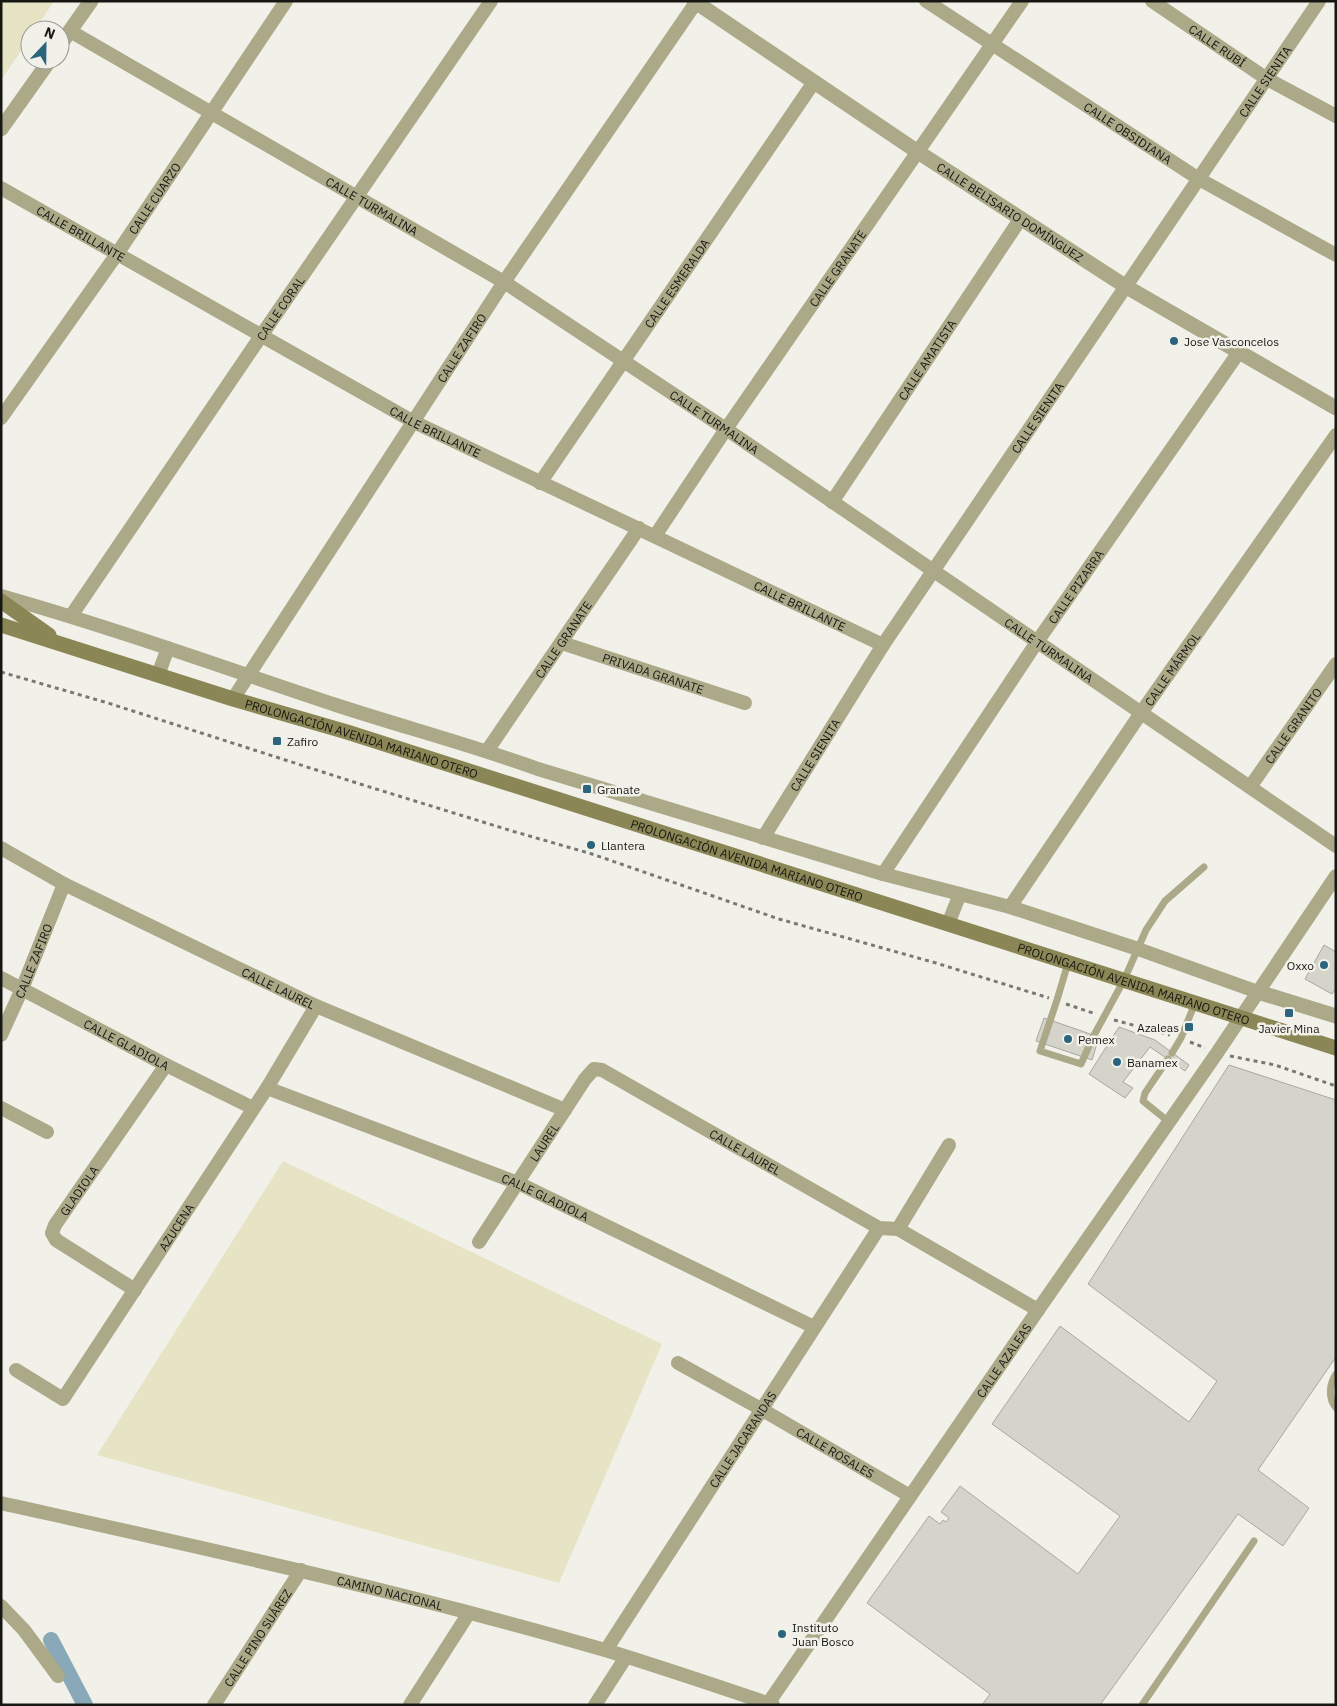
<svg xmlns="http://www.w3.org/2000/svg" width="1337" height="1706" font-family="'IBM Plex Sans',sans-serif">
	<rect width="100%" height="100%" fill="#f2f1e9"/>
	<g fill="#e7e4c5">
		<polygon points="1,1 54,1 35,30 30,30 30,38 1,80"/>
		<polygon points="283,1161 662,1344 559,1583 97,1455"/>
	</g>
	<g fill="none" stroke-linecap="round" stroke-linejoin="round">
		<polyline stroke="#8aa9b8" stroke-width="16" points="51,1640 85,1705"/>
	</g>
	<g fill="#d4d4cb" stroke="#a9a8a0">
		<polygon points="1324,945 1336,952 1336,988 1332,994 1305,979"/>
		<polygon points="1044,1018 1099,1037 1092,1060 1036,1041"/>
		<polygon points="1119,1027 1155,1040 1189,1065 1185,1071 1150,1047 1123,1082 1133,1088 1125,1098 1089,1074"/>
		<polygon points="1229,1065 1336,1100 1336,1357 1258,1470 1309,1508 1283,1546 1238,1514 1100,1705 982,1705 990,1694 867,1603 929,1516 940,1524 943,1520 946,1522 949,1518 941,1512 960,1486 1078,1574 1120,1516 992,1424 1060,1326 1189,1422 1217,1381 1088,1284"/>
	</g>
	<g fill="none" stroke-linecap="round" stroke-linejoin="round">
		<g stroke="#797974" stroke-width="3" stroke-dasharray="4 4" stroke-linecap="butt">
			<polyline points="1,672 108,703 360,784 512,831 592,854 779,919 936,963 1049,998"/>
			<polyline points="1066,1004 1093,1013"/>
			<polyline points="1114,1020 1170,1035"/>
			<polyline points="1190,1042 1205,1048"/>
			<polyline points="1230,1056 1275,1065 1336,1086"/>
		</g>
		<g stroke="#aca989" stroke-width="7">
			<polyline points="1068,963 1057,1000 1040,1051 1081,1064 1093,1037 1124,980 1146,930 1165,901 1204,867"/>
			<polyline points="1172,1053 1181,1038 1195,1003"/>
			<polyline points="1168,1059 1145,1093 1143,1101 1169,1122"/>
			<path d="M 1336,1374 C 1329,1384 1328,1399 1336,1408"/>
			<polyline points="1142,1705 1254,1541"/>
		</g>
		<g stroke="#aca989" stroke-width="14">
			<path id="s1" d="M 926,1 L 1199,179 L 1336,255"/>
			<path id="s2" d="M 1152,1 L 1267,79 L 1336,116"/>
			<path id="s3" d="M 70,31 L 504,282 L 726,429 L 1336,846"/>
			<path id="s4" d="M 1,188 L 414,422 L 883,645"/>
			<path id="s5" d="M 1,418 L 117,254 L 286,1"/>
			<path id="s6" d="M 540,483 L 814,82"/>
			<path id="s7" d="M 832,502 L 1021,218"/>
			<path id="s8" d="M 655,536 L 726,429 L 1022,1"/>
			<path d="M 1,596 C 114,628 225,668 336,705 C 403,727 472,745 538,769 L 883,874 L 1010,907 L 1138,949 L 1258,992"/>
			<path id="s9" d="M 71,616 L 261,336 L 491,1"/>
			<path id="s10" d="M 562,643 L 745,703"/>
			<polyline points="158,675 168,648"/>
			<path id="s11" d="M 233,699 L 504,282 L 697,1"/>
			<path id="s12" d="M 487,751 L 639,528"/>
			<path id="s13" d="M 1250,787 L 1336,664"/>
			<path id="s14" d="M 763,838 L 883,645 L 1319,1"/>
			<path id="s15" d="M 1,848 L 64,884 L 316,1006 L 565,1110"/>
			<path id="s16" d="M 883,874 L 1037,642 L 1239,352"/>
			<path id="s17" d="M 1010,907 L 1141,713 L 1336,435"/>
			<polyline points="948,924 960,894"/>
			<path id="s18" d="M 1,978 L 166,1065 L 253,1108"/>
			<path id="s19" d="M 1,1035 L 22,989 L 64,884"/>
			<path id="s20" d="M 267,1088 L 518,1183 L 814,1327"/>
			<polyline points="1,1108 47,1132"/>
			<polyline points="898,1229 949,1145"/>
			<path id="s21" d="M 479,1242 L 585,1079 L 594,1069 L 602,1070 L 879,1228 L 898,1229 L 1038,1310"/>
			<path id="s22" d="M 135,1290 L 56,1240 L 52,1233 L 55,1225 L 166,1065"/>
			<path id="s23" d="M 678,1363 L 761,1409 L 910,1496"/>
			<path id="s24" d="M 16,1370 L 63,1399 L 267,1088 L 316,1006"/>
			<path id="s25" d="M 1,1503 C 203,1548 406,1592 605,1650 C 661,1667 717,1686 773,1705"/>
			<polyline points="1,1606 24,1630 58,1676"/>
			<path id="s26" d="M 606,1650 L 879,1228"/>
			<path id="s27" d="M 214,1705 L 301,1570"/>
			<polyline points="410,1705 469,1613"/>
			<polyline points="595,1705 626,1657"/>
			<path id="s28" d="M 767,1705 L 1038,1310 L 1217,1053 L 1336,876"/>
		</g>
		<g stroke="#aca989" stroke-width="15">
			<path id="s29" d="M 694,1 L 918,152 L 1125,286 L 1336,408"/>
			<polyline points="60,45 91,1"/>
			<polyline points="1,129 50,60"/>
			<polyline points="1258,992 1336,1016"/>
		</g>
		<g stroke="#8b8655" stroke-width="15">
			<polyline points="1,601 49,635"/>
			<path id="s30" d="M 1,625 L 233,699 L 347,732 L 1336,1048"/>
		</g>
	</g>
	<g fill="#2a657d" stroke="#f2f1e9" stroke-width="2">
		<circle cx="1174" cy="341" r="5"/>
		<rect x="272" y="736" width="10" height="10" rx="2.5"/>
		<rect x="582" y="784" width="10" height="10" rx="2.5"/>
		<circle cx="591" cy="845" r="5"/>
		<circle cx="1324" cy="965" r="5"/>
		<rect x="1284" y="1008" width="10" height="10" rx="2.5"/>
		<rect x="1184" y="1022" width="10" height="10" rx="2.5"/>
		<circle cx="1068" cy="1039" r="5"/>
		<circle cx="1117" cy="1062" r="5"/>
		<circle cx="782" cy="1634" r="5"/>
	</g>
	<g text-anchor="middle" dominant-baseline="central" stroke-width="5" stroke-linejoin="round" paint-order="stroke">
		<g font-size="12" fill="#161613" stroke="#f2f1e9">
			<text stroke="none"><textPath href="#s2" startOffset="79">CALLE RUBÍ</textPath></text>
			<text stroke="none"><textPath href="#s14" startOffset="908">CALLE SIENITA</textPath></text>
			<text stroke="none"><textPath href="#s1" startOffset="241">CALLE OBSIDIANA</textPath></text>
			<text stroke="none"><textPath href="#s5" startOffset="268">CALLE CUARZO</textPath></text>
			<text stroke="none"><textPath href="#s3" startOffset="349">CALLE TURMALINA</textPath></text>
			<text stroke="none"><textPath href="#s29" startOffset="380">CALLE BELISARIO DOMÍNGUEZ</textPath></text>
			<text stroke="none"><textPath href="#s4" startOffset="92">CALLE BRILLANTE</textPath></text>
			<text stroke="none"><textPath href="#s8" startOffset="324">CALLE GRANATE</textPath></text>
			<text stroke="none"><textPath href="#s6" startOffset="242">CALLE ESMERALDA</textPath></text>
			<text stroke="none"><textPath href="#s9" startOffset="372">CALLE CORAL</textPath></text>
			<text stroke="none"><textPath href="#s11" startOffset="419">CALLE ZAFIRO</textPath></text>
			<text stroke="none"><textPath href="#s7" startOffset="171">CALLE AMATISTA</textPath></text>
			<text stroke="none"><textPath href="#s14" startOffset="502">CALLE SIENITA</textPath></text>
			<text stroke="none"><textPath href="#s3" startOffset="754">CALLE TURMALINA</textPath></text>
			<text stroke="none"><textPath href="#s4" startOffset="498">CALLE BRILLANTE</textPath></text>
			<text stroke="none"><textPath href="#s16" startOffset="346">CALLE PIZARRA</textPath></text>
			<text stroke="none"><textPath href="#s4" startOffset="902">CALLE BRILLANTE</textPath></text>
			<text stroke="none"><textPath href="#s12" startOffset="135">CALLE GRANATE</textPath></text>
			<text stroke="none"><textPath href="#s3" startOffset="1159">CALLE TURMALINA</textPath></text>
			<text stroke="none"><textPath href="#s17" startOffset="288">CALLE MÁRMOL</textPath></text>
			<text stroke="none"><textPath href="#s10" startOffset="96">PRIVADA GRANATE</textPath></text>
			<text stroke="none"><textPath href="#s13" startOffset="75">CALLE GRANITO</textPath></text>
			<text stroke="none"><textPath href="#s30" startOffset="378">PROLONGACIÓN AVENIDA MARIANO OTERO</textPath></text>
			<text stroke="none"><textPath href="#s14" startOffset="98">CALLE SIENITA</textPath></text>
			<text stroke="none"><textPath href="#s30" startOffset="782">PROLONGACIÓN AVENIDA MARIANO OTERO</textPath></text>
			<text stroke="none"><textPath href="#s19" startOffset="81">CALLE ZAFIRO</textPath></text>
			<text stroke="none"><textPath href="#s30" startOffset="1188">PROLONGACIÓN AVENIDA MARIANO OTERO</textPath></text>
			<text stroke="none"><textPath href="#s15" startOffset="311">CALLE LAUREL</textPath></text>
			<text stroke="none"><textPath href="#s18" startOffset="142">CALLE GLADIOLA</textPath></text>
			<text stroke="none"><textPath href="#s21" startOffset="119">LAUREL</textPath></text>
			<text stroke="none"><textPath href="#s21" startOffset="381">CALLE LAUREL</textPath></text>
			<text stroke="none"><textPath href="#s22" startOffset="152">GLADIOLA</textPath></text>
			<text stroke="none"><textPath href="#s20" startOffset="299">CALLE GLADIOLA</textPath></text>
			<text stroke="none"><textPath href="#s24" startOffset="261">AZUCENA</textPath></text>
			<text stroke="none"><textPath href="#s28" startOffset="418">CALLE AZALEAS</textPath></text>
			<text stroke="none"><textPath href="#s26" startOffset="251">CALLE JACARANDAS</textPath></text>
			<text stroke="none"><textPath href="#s23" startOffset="181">CALLE ROSALES</textPath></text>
			<text stroke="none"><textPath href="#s25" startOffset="399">CAMINO NACIONAL</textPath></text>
			<text stroke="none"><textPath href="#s27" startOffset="80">CALLE PINO SUÁREZ</textPath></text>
		</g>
		<g font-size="12" fill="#161613" stroke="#f2f1e9" text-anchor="start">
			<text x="1184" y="341">Jose Vasconcelos</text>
			<text x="287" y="741">Zafiro</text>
			<text x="597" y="789">Granate</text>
			<text x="601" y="845">Llantera</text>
			<text x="1314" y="965" text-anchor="end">Oxxo</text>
			<text x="1179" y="1027" text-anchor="end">Azaleas</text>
			<text x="1289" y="1028" text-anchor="middle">Javier Mina</text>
			<text x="1078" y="1039">Pemex</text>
			<text x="1127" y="1062">Banamex</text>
			<text x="792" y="1627">Instituto<tspan x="792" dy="14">Juan Bosco</tspan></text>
		</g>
	</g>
	<rect width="1337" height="1706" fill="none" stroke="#161613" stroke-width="5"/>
	<g transform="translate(45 45) rotate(22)"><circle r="24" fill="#f2f1e9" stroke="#9a9993"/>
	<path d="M0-4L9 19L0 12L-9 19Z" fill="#2a657d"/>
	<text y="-8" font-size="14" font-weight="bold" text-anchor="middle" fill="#161613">N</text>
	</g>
</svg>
